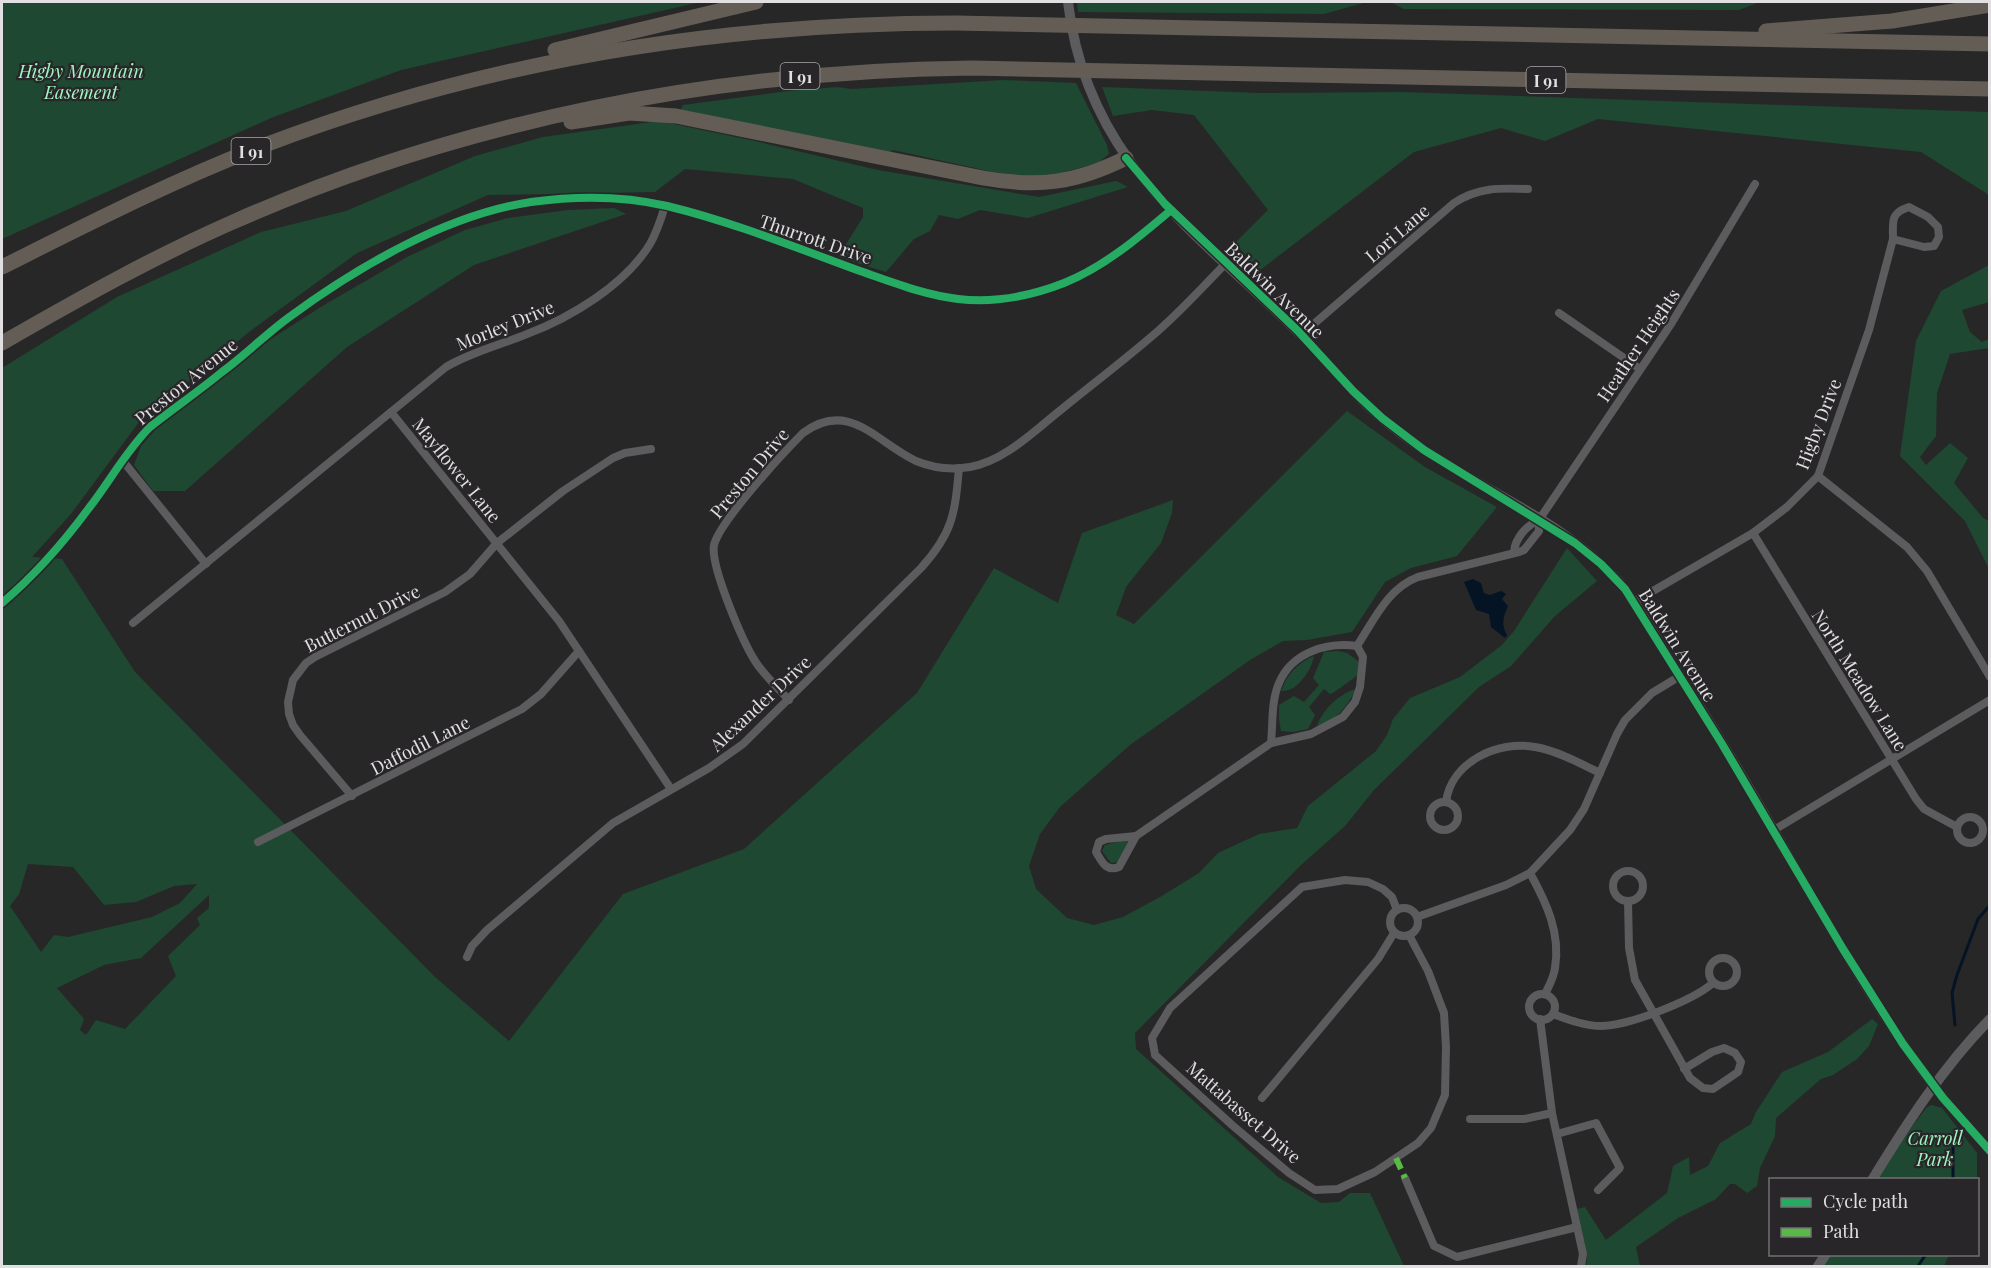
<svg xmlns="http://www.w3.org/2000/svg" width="1991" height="1268" font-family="'Playfair Display',serif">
	<rect width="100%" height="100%" fill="#282728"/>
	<g fill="#1e4831" fill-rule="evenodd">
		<polygon points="2,2 701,2 401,70 271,118 2,239"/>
		<polygon points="1077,2 1367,2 1324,14 1078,12"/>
		<polygon points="1390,2 1760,2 1739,10 1404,9"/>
		<polygon points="1003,80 1076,83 1107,145 1109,154 1098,163 1050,176 1028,177 993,172 893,150 890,152 680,111 683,105 788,91 837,87 852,89"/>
		<polygon points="1102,87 1259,93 1402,92 1989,112 1989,195 1921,152 1598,119 1545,141 1501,128 1414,152 1259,271 1235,243 1268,210 1194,115 1152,110 1113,116"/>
		<path d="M 659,121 L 755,141 L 878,170 L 1039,197 L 1116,181 L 1128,187 L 1028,218 L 980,210 L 958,219 L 939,215 L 930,231 L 914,239 L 886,272 L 838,257 L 863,217 L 863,208 L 793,179 L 685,169 L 655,192 L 488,195 L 357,253 L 249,332 L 139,422 L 71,514 L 32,557 L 62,559 L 135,672 L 435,977 L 509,1041 L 623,894 L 744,849 L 917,693 L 994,568 L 1058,603 L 1082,533 L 1173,500 L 1172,513 L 1161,543 L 1126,587 L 1116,615 L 1134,624 L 1347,411 L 1425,467 L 1497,507 L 1457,556 L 1411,568 L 1385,582 L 1352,632 L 1307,640 L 1283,641 L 1250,660 L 1130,745 L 1060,807 L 1040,834 L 1029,866 L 1036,889 L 1067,918 L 1094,925 L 1123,917 L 1160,897 L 1199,873 L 1218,853 L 1259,834 L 1297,828 L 1308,806 L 1376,751 L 1387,735 L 1393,719 L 1410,698 L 1460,677 L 1502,645 L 1514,631 L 1567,548 L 1597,581 L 1555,616 L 1511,666 L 1479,687 L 1374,790 L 1345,826 L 1301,865 L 1135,1033 L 1136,1049 L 1278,1177 L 1321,1203 L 1339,1202 L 1350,1193 L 1370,1193 L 1404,1266 L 2,1266 L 2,368 L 117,297 L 261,232 L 346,211 L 475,156 L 543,137 ZM 28,864 L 73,867 L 104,905 L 136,902 L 174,886 L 197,884 L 180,903 L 152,917 L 68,937 L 54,935 L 41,952 L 10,906 L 19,894 ZM 209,895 L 209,908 L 197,918 L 200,925 L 168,956 L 176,976 L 125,1029 L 96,1020 L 86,1035 L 80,1030 L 84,1019 L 57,988 L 104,965 L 141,958 Z"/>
		<polygon points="614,208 626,214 474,265 347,347 185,491 153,491 134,465 141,446 155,430 271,339 324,305 407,257 465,230 508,218 568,210"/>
		<polygon points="1989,265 1989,302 1962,310 1970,332 1982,342 1989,339 1989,348 1950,354 1937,393 1936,436 1920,457 1926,465 1950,443 1968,458 1954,483 1983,518 1989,521 1989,569 1965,521 1900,456 1916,341 1941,291"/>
		<polygon points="1338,651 1347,653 1358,661 1358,675 1333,693 1330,694 1324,689 1309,707 1315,715 1308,729 1293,732 1281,731 1279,720 1279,705 1294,696 1304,702 1319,685 1313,678 1324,652"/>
		<path d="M 1314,656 C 1312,669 1297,693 1281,691 C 1287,674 1298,663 1314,656 Z"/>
		<path d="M 1356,689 C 1347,707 1337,720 1317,726 C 1322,710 1340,693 1356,689 Z"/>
		<polygon points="1128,839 1130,840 1117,862 1111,863 1102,851 1105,845"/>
		<polygon points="1872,1019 1878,1024 1869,1046 1857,1059 1833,1075 1821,1079 1776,1118 1775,1136 1760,1168 1757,1186 1747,1193 1735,1184 1730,1184 1716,1199 1678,1218 1636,1247 1640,1266 1586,1266 1587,1257 1577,1209 1585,1207 1606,1240 1667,1193 1673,1166 1689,1157 1690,1175 1708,1166 1720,1143 1751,1124 1756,1112 1782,1072 1828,1052"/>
		<polygon points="1932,1105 1942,1108 1977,1153 1977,1179 1871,1180 1927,1107"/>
		<polygon points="1821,1255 1949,1255 1944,1266 1814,1266"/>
	</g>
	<path fill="#041424" d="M 1473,579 L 1481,583 L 1484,593 L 1490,595 L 1501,591 L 1506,594 L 1502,599 L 1508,606 C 1503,617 1501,625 1507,635 L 1505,638 L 1491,627 L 1489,614 L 1476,610 L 1464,582 Z"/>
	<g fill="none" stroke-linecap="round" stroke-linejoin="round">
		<g stroke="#041424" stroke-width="3">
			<polyline points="1955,1025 1952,993 1957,975 1978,919 1990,905"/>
			<polyline points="1953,1142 1953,1180"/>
			<polyline points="1918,1266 1926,1254"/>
		</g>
		<g stroke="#5c5b5d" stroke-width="8">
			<polyline points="1559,313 1640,369"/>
			<path d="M 1301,335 L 1454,203 C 1478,187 1500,188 1528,189"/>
			<polyline points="391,412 559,621 671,789"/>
			<polyline points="123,461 206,564"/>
			<polyline points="1818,476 1907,547 1927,571 1990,677"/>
			<polyline points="1753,533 1916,799 1924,809 1957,827"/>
			<path d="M 1514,552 C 1515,538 1527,525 1539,520 L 1671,324 L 1755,184"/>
			<path d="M 1634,602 L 1753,533 L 1787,507 L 1818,476 L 1869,330 L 1893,239 L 1924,247 L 1934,246 L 1939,237 L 1938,227 L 1928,217 L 1909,207 C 1890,213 1893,221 1893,239"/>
			<path d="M 2,603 C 34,576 64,542 89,508 C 110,481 126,451 150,427 C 174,408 199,391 222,372 C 245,355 265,335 288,318 C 357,267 446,215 531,202 C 575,196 624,196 667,206 C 733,222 797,248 860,271 C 892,282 924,295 958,299 C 993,303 1031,296 1064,283 C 1104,267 1138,238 1171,210"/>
			<path d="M 133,623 L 446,367 C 471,352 500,345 527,334 C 570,318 625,285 650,244 C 657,232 661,219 665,206"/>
			<path d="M 1357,646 C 1374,620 1388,588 1418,577 L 1519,552 L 1524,550 L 1539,531 L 1539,520"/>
			<path d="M 789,700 C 777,687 764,675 755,661 C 743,642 710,566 714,545 C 720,521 783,453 803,433 C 849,399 876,442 916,461 C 933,468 952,470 970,467 C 1005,461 1035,430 1062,409 C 1094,383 1127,358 1158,331 C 1182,310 1204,286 1226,263"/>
			<path d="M 1271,743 C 1273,724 1271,701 1279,683 C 1292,652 1327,642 1357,646"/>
			<polyline points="352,796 300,735 293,725 289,714 288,702 293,680 306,663 315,657 445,592 470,574 497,543 563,491 613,458 625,453 651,449"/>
			<path d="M 1446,802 C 1451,762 1498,740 1535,747 C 1558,751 1579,763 1600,773"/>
			<circle cx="1444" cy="816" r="14"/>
			<circle cx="1970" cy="830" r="13"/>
			<polyline points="1774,830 1990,700"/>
			<polyline points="1136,836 1271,743 1311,734 1343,717 1355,702 1360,687 1363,657 1357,646"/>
			<path d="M 1136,836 L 1119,867 C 1106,872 1102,862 1096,852 L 1099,842 L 1106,839 Z"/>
			<polyline points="258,842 522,709 541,694 579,651"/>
			<circle cx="1628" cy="886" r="15"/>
			<path d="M 1530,873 C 1546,902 1561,933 1555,968 C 1554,977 1549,986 1545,994"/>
			<polyline points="1628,901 1629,948 1635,980 1690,1078 1703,1088 1713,1089 1738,1072 1741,1062 1735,1053 1724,1048 1712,1052 1684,1069"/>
			<circle cx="1404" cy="922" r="14"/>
			<polyline points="1397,910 1392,897 1383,889 1368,882 1345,880 1302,887 1170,1008 1152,1038 1155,1055 1232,1125 1289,1173 1315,1190 1338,1189 1375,1172 1418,1143 1431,1128 1445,1095 1446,1047 1444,1013 1428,971 1409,935"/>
			<polyline points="1417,917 1506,885 1530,873 1570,830 1584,809 1617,734 1625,720 1652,693 1680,676"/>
			<path d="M 467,957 L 472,946 L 487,930 L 613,823 L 709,768 L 743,744 L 921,568 C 953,533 955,513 959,468"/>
			<circle cx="1723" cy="972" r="14"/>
			<circle cx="1542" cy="1007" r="13"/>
			<path d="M 1553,1014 C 1569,1020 1585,1026 1602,1026 C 1630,1025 1692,1001 1713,983"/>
			<polyline points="1540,1019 1552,1113 1583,1254 1581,1266"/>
			<polyline points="1262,1098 1378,959 1394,933"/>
			<polyline points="1470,1119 1524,1119 1552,1113"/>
			<polyline points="1557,1134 1596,1123 1620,1168 1598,1190"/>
			<polyline points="1405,1178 1434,1246 1457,1257 1577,1227"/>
		</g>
		<g stroke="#5c5b5d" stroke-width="10">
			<path d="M 1068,2 C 1086,160 1194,230 1299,333 C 1319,352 1336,374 1356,394 C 1375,414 1397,431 1420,447 C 1485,492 1565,522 1619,582 C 1634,599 1645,619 1657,639 C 1671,662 1686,686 1701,709 C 1774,824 1835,946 1913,1058 C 1936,1091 1963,1121 1990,1151"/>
			<path d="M 1872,1180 C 1907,1123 1943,1067 1990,1019"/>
			<polyline points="1818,1266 1826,1254"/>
		</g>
		<g stroke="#645d55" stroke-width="15">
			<polyline points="1766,31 1892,21 1990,5"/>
			<polyline points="555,50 756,2"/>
			<path d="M 571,122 L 629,113 L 676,116 L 983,178 C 1038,188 1076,183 1126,158"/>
			<path d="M 2,267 C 88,224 174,180 265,145 C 488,60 716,23 955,23 L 1990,44"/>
			<path d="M 2,343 C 77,300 153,257 233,222 C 465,119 718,71 972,68 L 1990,89"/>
		</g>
		<polyline stroke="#58b947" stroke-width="6" stroke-dasharray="12 6" stroke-linecap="butt" points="1396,1158 1405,1178"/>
		<g stroke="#282629" stroke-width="11">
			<g id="cycleway">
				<polyline points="1126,158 1165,204 1298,331 1353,391 1382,418 1424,450 1575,543 1601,564 1625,589 1722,744 1843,949 1903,1044 1943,1098 1990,1151"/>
				<path d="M 2,603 C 34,576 64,542 89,508 C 110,481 126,451 150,427 C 174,408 199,391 222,372 C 245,355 265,335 288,318 C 357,267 446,215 531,202 C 575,196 624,196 667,206 C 733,222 797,248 860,271 C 892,282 924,295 958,299 C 993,303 1031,296 1064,283 C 1104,267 1138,238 1171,210"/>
			</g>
		</g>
		<use href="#cycleway" stroke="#26ab63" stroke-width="8"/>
	</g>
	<g text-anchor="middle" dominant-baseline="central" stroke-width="4.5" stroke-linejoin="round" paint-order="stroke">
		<g fill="#282629" stroke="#aaa8aa" stroke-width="1.5">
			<rect x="780.5" y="63" width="39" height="26" rx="4.5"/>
			<rect x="1526.5" y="67" width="39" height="26" rx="4.5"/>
			<rect x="231.5" y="138" width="39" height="26" rx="4.5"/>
		</g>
		<g font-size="16" font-weight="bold" fill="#e1dfe1">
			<text x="800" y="76">I 91</text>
			<text x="1546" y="80">I 91</text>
			<text x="251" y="151">I 91</text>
		</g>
		<g font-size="18" font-style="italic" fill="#a1f6c2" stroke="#282629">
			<text x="81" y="71">Higby Mountain<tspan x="81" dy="21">Easement</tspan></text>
			<text x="1935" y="1138">Carroll<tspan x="1935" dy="21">Park</tspan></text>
		</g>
		<g font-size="18" fill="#e1dfe1" stroke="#282629">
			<text transform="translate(1397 233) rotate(-41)">Lori Lane</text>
			<text transform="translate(816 239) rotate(19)">Thurrott Drive</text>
			<text transform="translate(1275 290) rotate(44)">Baldwin Avenue</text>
			<text transform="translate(505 325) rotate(-22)">Morley Drive</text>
			<text transform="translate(1638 345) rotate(-56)">Heather Heights</text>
			<text transform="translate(186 381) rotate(-39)">Preston Avenue</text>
			<text transform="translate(1818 424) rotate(-69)">Higby Drive</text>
			<text transform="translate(457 470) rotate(51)">Mayflower Lane</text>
			<text transform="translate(749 473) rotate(-50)">Preston Drive</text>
			<text transform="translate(362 618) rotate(-27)">Butternut Drive</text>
			<text transform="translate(1678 645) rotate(58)">Baldwin Avenue</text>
			<text transform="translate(1860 680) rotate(58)">North Meadow Lane</text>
			<text transform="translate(760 703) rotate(-43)">Alexander Drive</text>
			<text transform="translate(420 745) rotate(-27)">Daffodil Lane</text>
			<text transform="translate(1244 1112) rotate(41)">Mattabasset Drive</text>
		</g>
	</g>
	<rect width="1991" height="1268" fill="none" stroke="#e1dfe1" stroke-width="6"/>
	<rect x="1769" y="1178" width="210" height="78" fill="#282629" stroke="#727073" stroke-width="1.5"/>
	<rect x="1781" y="1198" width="30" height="9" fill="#26ab63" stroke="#727073" stroke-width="1.5"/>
	<text x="1823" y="1208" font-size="18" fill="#e1dfe1">Cycle path</text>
	<rect x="1781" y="1228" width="30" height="9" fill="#58b947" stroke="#727073" stroke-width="1.5"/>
	<text x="1823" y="1238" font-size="18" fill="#e1dfe1">Path</text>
</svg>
